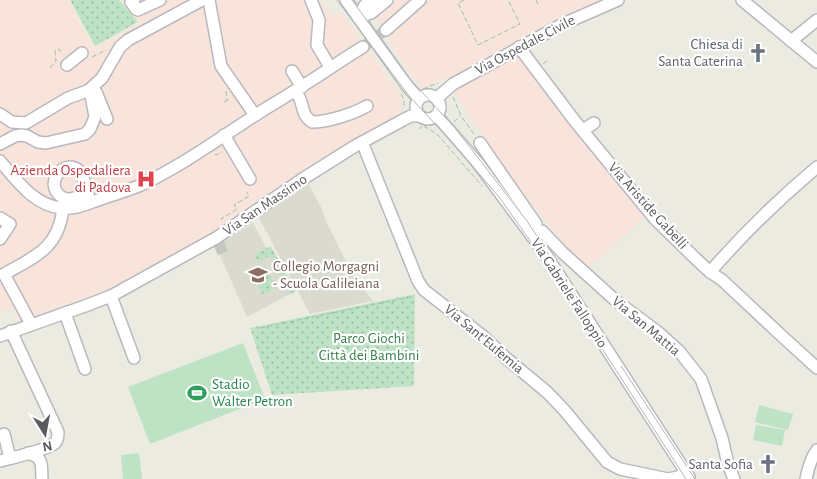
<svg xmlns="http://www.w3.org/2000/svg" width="817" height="479" font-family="'Alegreya Sans',sans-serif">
	<defs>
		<pattern id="grass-dots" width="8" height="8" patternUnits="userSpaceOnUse" patternTransform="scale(1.25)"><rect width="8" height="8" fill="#bee2c4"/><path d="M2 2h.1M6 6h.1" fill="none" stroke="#9dbaa3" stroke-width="1.8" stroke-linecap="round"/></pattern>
	</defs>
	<rect width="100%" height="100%" fill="#ebebe1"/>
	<g fill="#dbdacf">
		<polygon points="307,181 321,207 326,221 350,270 373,301 310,314 258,216"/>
		<polygon points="253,223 266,248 271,247 296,291 247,317 216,246"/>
	</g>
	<g fill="#f9e4dc">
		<polygon points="0,0 68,0 94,49 140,24 120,0 320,0 330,13 335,15 341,11 400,95 403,104 399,113 388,123 356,139 229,220 219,228 108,291 83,302 19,323 13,308 0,311"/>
		<polygon points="379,0 604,0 512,44 542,85 645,216 622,238 586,268 570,251 509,175 444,78 424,89 418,82 414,79 378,23 377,20 384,7"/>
	</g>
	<g fill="url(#grass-dots)">
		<polygon points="70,0 119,0 138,22 95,46"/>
		<polygon points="271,247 296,291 290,294 270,256 258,262 254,255 266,248"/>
		<polygon points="265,266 276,288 263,295 252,273"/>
		<polygon points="415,294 414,386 272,395 250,328"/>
	</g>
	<g fill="#bee2c4">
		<polygon points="243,343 265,399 150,444 128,387"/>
		<polygon points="759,405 793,414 788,430 755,422"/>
		<polygon points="756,425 785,430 782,446 753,440"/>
		<polygon points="139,453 142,479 123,479 121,455"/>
	</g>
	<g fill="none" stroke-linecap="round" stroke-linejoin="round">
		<g stroke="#c6c7c1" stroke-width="11" stroke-dasharray="11 5.5" stroke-linecap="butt">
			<polyline points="363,47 386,30"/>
			<polyline points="219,244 223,253"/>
		</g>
		<g stroke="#b8b9bf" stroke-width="14">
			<g id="minor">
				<polyline points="134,0 131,2 136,9 138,10 160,0"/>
				<polyline points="209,0 221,66 252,111 256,115"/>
				<polyline points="311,0 319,20 317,45 330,67"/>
				<polyline points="346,0 408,87 419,99"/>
				<polyline points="742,0 817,62"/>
				<polyline points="358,17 371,13 387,0"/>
				<polyline points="358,17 365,5 372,0"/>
				<polyline points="386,30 420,0"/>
				<polyline points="791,41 817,20"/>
				<polyline points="519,47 574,120 655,219 696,259 710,272 722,280 784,338 817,368"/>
				<polyline points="67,65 82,53"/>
				<polyline points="292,71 302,87"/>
				<path d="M 295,91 C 297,94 299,96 300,99 C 304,109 302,115 312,122 C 328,122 353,114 367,106"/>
				<polyline points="96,92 107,119"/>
				<circle cx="428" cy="107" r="12"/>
				<polyline points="437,98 453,84 563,24 618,0"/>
				<polyline points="0,114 12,122 26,123 68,98 90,90"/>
				<polyline points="437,116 477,162 546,255 689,477"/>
				<polyline points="583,130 594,123"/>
				<polyline points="224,135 250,179"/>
				<polyline points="362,142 418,281 424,290 484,337 506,358 548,393 565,411 607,462 620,469 668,479 678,477 685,473"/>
				<polyline points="480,143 536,224"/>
				<polyline points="0,144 15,136 21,135 27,136 38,142 46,143 85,134 90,129 95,117 90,89 102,78 120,47 128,40 202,0"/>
				<path d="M 0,161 C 17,181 34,205 61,208 C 74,210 86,204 98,200 C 112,195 127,191 141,185 C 181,166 217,140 254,116 C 269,106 284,98 299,88 C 321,75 341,60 363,47"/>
				<path d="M 85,204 L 80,196 C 76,197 73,199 69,199 C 63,199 59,196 56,191 C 48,177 68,158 80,172 C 86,180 87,193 90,202"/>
				<polyline points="0,218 10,224 0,239"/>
				<polyline points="531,235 537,231 542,231 563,253 615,300 659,333 679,351 701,379 722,438 728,464 734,479"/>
				<path d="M 710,272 C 743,234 779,199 817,167"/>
				<polyline points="111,296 134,358"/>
				<polyline points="65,313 85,369"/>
				<path d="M 31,324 L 4,274 C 35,257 59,248 63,208"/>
				<polyline points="0,336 85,306 111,296 216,238 301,180 355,146 403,120 411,116 420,116"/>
				<polyline points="4,434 10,458"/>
				<path d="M 28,453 C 44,458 41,464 42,479"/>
				<path d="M 0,461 C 12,458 47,450 55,443 C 58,440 58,436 58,432 L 11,331"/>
				<path d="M 806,479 C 808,469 811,458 817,450"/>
			</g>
		</g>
		<g stroke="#98c2ab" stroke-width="1" stroke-dasharray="5 2.5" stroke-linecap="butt">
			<polyline points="464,0 458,3 478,45 520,24 508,0"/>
			<polyline points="536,0 538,4"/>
			<polyline points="92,57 106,50"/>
			<polyline points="543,64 549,59"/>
			<polyline points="50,68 56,61 55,51 59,49 62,55"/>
			<polyline points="423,89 438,83"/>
			<polyline points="226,91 227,100"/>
			<path d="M 401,94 C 404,99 405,103 403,109"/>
			<polyline points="453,97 461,116 474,134"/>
			<polyline points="224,102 230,99"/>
			<polyline points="454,122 460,116"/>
			<polyline points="424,126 438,135 482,186"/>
			<polyline points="419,129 422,126"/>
			<polyline points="215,154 216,155 222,152"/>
			<polyline points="109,179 110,184"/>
			<polyline points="222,220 221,219 237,209 234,205 249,196 247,192"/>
			<polyline points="260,328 415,296"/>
		</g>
		<use href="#minor" stroke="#fff" stroke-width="11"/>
		<g stroke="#b4b4b5" stroke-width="1">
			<polyline points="337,0 410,97 451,141 499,197 531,242 585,322 686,479"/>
			<polyline points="352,0 408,77 455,128 527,221 583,307"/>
			<polyline points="621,366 695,479"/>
		</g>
	</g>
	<defs>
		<g id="church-bare" transform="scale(1.5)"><path d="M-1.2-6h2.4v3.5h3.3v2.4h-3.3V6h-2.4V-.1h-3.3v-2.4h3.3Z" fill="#6b7280" stroke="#fff" stroke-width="2.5" paint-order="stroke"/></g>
		<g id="hospital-bare" transform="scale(1.5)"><path d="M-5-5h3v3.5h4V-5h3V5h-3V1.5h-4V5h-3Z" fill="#e0444e" stroke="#fff" stroke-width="2.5" paint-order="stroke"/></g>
		<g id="university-bare" transform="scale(1.5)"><path d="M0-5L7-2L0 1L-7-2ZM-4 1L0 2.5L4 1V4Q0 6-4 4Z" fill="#8d6e63" stroke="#fff" stroke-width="2.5" paint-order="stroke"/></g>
		<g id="stadium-bare" transform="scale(1.5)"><path d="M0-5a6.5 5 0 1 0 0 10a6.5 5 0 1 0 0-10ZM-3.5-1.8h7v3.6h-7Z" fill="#2e9e5b" stroke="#fff" stroke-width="2.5" paint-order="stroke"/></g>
	</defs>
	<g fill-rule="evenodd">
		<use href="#church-bare" x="758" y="53"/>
		<use href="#hospital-bare" x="146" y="179"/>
		<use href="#university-bare" x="258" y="275"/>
		<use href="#stadium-bare" x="197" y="393"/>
		<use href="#church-bare" x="768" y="464"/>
	</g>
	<g text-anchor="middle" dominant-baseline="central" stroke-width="4.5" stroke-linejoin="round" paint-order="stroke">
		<g font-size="15" fill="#5b616d" stroke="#fff" text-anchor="end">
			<text x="743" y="44">Chiesa di<tspan x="743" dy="17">Santa Caterina</tspan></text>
			<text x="753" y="464">Santa Sofia</text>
		</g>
		<g font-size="15" fill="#595b61" stroke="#fff">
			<text transform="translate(525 45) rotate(-28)">Via Ospedale Civile</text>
			<text transform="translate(265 205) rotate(-34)">Via San Massimo</text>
			<text transform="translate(648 206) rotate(48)">Via Aristide Gabelli</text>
			<text transform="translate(569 293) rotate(57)">Via Gabriele Falloppio</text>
			<text transform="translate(646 326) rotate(40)">Via San Mattia</text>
			<text transform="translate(484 339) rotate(40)">Via Sant'Eufemia</text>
		</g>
		<g font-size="15" fill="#be3a42" stroke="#fff" text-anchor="end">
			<text x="131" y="170">Azienda Ospedaliera<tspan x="131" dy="17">di Padova</tspan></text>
		</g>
		<g font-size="15" fill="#785e54" stroke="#fff" text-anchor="start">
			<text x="273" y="266">Collegio Morgagni<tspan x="273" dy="17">- Scuola Galileiana</tspan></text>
		</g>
		<g font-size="15" fill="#398049" stroke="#fff">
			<text x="369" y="338">Parco Giochi<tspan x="369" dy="17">Città dei Bambini</tspan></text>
		</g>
		<g font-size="15" fill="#27864d" stroke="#fff" text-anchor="start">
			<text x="212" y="384">Stadio<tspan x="212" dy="17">Walter Petron</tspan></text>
		</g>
	</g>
	<g transform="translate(45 434) rotate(169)" stroke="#ffffff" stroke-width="4" paint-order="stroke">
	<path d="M0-4L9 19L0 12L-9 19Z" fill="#595b61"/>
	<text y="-8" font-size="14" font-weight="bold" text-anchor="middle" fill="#595b61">N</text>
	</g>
</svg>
